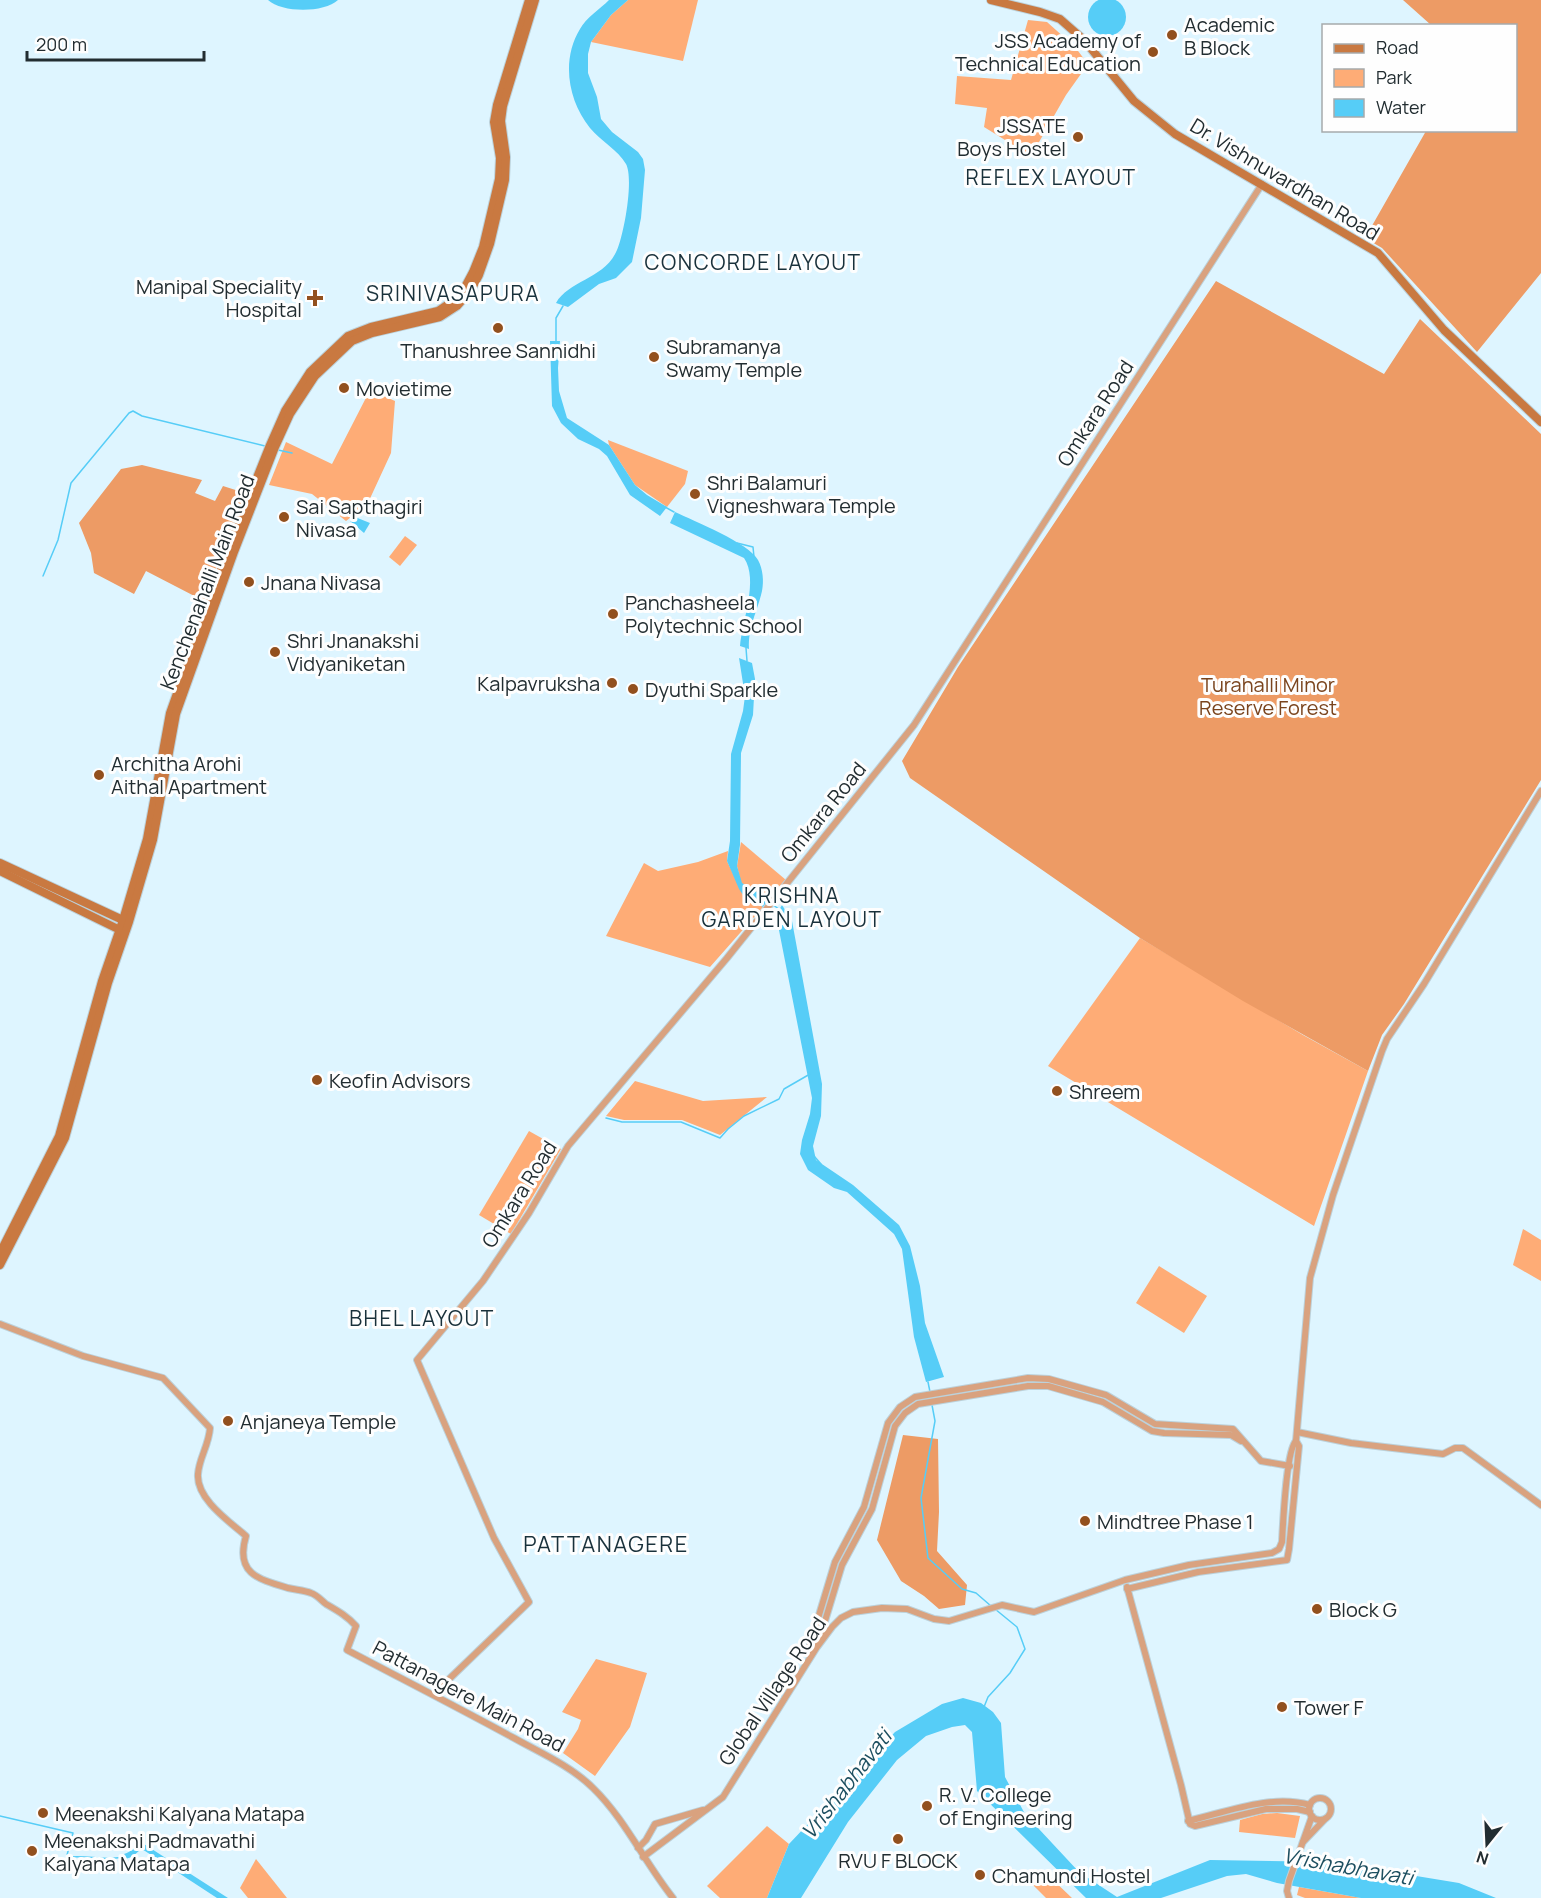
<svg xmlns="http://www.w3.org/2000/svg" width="1541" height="1898" font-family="Manrope,sans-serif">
	<rect width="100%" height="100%" fill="#def5ff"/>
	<g fill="#feac76">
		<polygon points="628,0 698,0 683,61 591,42 611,15"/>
		<polygon points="1028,20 1047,22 1075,47 1088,64 1066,95 1031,156 984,127 987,108 955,104 957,76 1011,80"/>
		<polygon points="370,390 395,401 391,453 367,505 346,521 312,494 269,485 286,442 332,464"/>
		<polygon points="608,440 688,471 685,484 667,507 635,485 609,445"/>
		<polygon points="405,536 417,545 400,566 389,557"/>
		<polygon points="741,842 786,880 769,899 741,883 737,866"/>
		<polygon points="728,851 727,861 743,895 763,907 710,967 606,936 644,863 658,871 698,862"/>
		<polygon points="1140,938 1303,1035 1368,1071 1314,1226 1048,1066"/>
		<polygon points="635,1081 703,1101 767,1097 720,1135 682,1120 624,1120 606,1116"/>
		<polygon points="529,1131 561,1149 511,1234 479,1215"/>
		<polygon points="1523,1229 1541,1240 1541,1281 1513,1265"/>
		<polygon points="1159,1266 1207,1296 1184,1333 1136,1303"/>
		<polygon points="596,1659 647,1673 630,1727 595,1776 563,1753 578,1729 581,1720 562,1712"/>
		<polygon points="1277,1813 1300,1816 1295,1838 1239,1832 1240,1820 1262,1814"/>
		<polygon points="767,1826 789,1844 767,1898 720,1898 707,1886"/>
		<polygon points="256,1859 287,1898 248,1898 240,1888"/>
		<polygon points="1050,1877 1072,1898 1046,1898 1029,1881 1034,1878 1042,1879"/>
		<polygon points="1299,1887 1361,1898 1305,1898 1297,1895"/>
	</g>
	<g fill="#ed9b65">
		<polygon points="1403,0 1541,0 1541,273 1477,352 1382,248 1365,238 1426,131 1516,130 1516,26 1431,25"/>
		<polygon points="1216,281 1384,374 1420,319 1541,434 1541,780 1404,1004 1382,1035 1368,1071 1243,1001 1140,938 910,778 902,761 958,667"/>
		<polygon points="142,465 202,480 195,493 215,501 223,486 245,493 204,601 146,571 134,594 94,573 91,553 79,523 121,469"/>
		<polygon points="903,1435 938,1439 939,1512 937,1551 967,1585 965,1605 939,1609 924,1596 901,1581 877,1540"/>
	</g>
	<g fill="#56cdf7">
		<circle cx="1107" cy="17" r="19"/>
		<path d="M 268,0 L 338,0 C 324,13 282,13 268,0 Z"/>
		<path d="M 609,0 L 628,0 L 611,15 L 591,42 L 588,54 L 588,73 L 597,97 L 601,119 L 612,132 L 638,152 L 643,159 L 645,170 L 641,218 L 632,262 L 616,278 L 599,284 L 568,307 L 556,303 C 569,280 605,279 617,250 C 624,234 634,179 626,164 C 618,150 601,141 590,128 C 568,101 561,60 580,29 C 586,18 600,9 609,0 Z"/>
		<polygon points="550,341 560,341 558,368 559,391 567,418 609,445 635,485 647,495 667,507 660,516 630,495 607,456 599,449 578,439 561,423 552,406"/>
		<path d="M 675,512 C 694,521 749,543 758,560 C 763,569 764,581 762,591 C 757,613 748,626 749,649 L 740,646 C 742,621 759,580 744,558 L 670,523 Z"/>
		<polygon points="355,517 370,523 364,533 350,521"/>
		<polygon points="739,658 752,663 755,679 753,715 741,753 740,845 737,866 742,883 769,899 763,907 743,895 739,889 727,861 730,841 731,754 743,711 745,696"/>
		<polygon points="782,905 792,921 822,1084 821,1116 813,1146 816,1160 853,1185 899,1225 910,1246 920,1286 925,1323 944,1377 926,1382 914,1337 902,1249 894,1234 847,1192 834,1188 808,1170 800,1154 802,1140 810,1114 812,1098 776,915"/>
		<polygon points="963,1698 981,1703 993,1712 1001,1723 1005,1777 1025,1814 1079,1872 1117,1897 1210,1860 1331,1862 1459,1883 1496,1898 1361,1898 1277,1883 1246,1874 1227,1876 1161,1898 1086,1898 977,1791 972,1732 965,1725 952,1727 926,1736 897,1760 848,1822 801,1898 767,1898 789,1844 895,1732 942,1704"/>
		<path d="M 144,1844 L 228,1898 L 217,1898 L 145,1851 L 140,1850 L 132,1857 L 125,1859 L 124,1854 C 132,1852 135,1845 144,1844 Z"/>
	</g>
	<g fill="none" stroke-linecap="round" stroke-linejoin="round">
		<g stroke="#56cdf7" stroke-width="1.5">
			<polyline points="556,341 556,318 563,306"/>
			<polyline points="278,450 292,453"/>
			<polyline points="665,507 674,512"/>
			<polyline points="737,543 753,547 754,557"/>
			<polyline points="43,576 58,540 71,483 129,413 133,411 142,416 265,446"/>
			<polyline points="746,648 747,661"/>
			<polyline points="772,904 780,910"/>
			<polyline points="606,1118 622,1122 681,1122 720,1138 728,1129 744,1116 779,1099 784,1089 810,1074"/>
			<polyline points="814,1156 821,1164"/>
			<polyline points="928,1382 930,1392"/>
			<polyline points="932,1405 935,1421 921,1498 928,1558 962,1589 976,1593 991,1606"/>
			<polyline points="984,1707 988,1697 1010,1673 1025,1649 1017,1627 995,1609"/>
			<path d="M 0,1816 L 73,1833 L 67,1855 L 70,1857 C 89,1855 108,1862 126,1856"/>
		</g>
		<g stroke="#bcd1da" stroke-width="8">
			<g id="tertiary">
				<path d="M 0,1324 L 83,1356 L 163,1378 L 210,1428 C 209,1445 199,1458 198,1474 C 196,1499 230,1522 246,1536 C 235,1573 257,1579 288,1588 C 296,1590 304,1590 311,1593 C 317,1595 321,1600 326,1604 C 338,1611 347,1616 356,1626 L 347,1650 C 402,1679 457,1707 512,1737 C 539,1752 571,1766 593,1788 C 625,1819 645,1863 673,1898"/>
				<polyline points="1297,1432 1351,1443 1443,1454 1455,1448 1463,1448 1541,1505"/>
				<polyline points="1127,1587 1181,1785 1190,1824 1195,1826 1266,1809 1297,1809 1310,1812"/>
				<polyline points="1127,1589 1198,1572 1287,1560 1289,1549 1299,1446 1296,1441 1310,1278 1333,1195 1382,1051 1387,1039 1424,984 1541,791"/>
				<polyline points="818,1644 842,1565 872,1509 895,1426 905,1413 918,1404 1028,1386 1048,1386 1103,1402 1152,1431 1164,1433 1231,1435 1241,1441"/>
				<polyline points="811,1655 810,1645 835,1562 864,1507 888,1423 900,1407 915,1397 1028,1378 1049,1379 1106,1395 1155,1424 1233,1429 1261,1461 1290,1466"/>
				<polyline points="435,1695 445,1683 529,1602 494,1538 417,1360 483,1281 529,1213 568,1146 727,958 914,725 1262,184"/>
				<circle cx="1320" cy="1809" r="11"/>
				<path d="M 1188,1821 C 1227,1812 1270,1794 1310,1805"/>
				<polyline points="1303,1842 1325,1819"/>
				<polyline points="638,1848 646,1840 655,1824 703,1810"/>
				<path d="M 643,1857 L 723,1797 L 817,1647 L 832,1627 L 841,1618 L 853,1612 L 882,1608 L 907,1609 L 934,1619 L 949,1621 L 1002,1605 L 1034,1612 L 1125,1580 L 1189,1565 L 1272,1553 L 1279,1549 L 1282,1542 C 1283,1525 1286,1450 1296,1441"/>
				<polyline points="1289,1898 1287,1891 1289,1881 1312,1816"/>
			</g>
		</g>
		<g stroke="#bcd1da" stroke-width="10">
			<g id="secondary">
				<polyline points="991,0 1040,12 1060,19 1084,40 1134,101 1175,134 1378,253 1444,330 1541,422"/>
				<polyline points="0,863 127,922"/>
				<polyline points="0,871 124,932"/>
				<polyline points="0,1253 59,1136 102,981 123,920 147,839 170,713 228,550 270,445 285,411 310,372 348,336 371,327 438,311 453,301 465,287 473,272 483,247 499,179 500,158 494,122 497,105 529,0"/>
				<polyline points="0,1265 65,1138 108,983 129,922 153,840 176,714 234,552 275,447 290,414 315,376 352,341 372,333 440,317 457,306 471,290 479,275 490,244 505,180 506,157 501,121 503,106 535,0"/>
			</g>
		</g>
		<use href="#tertiary" stroke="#d9a27f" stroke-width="6"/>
		<use href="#secondary" stroke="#c97941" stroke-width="8"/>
	</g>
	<g fill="#92501e" stroke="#fefefe" stroke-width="2">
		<circle cx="1172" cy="35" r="6"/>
		<circle cx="1153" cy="52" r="6"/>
		<circle cx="1078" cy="137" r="6"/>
		<path d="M312 289h6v6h6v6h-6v6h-6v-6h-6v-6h6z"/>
		<circle cx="498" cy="328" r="6"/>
		<circle cx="654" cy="357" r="6"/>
		<circle cx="344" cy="388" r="6"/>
		<circle cx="695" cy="494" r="6"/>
		<circle cx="284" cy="517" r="6"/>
		<circle cx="249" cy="582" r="6"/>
		<circle cx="613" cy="614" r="6"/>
		<circle cx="275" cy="652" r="6"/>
		<circle cx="612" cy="683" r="6"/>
		<circle cx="633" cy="689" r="6"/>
		<circle cx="99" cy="775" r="6"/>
		<circle cx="317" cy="1080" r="6"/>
		<circle cx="1057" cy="1091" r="6"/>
		<circle cx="228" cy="1421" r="6"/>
		<circle cx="1085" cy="1521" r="6"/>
		<circle cx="1317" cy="1609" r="6"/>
		<circle cx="1282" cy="1707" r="6"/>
		<circle cx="927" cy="1806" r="6"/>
		<circle cx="43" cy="1813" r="6"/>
		<circle cx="898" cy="1839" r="6"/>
		<circle cx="32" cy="1851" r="6"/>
		<circle cx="980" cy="1875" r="6"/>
	</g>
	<g text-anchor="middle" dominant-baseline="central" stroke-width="6" stroke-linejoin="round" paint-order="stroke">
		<g font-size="20" fill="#222d31" stroke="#fefefe" text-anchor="start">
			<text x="1184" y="24">Academic<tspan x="1184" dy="23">B Block</tspan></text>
			<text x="1141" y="40" text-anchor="end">JSS Academy of<tspan x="1141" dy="23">Technical Education</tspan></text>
			<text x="1066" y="125" text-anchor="end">JSSATE<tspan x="1066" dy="23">Boys Hostel</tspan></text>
			<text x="302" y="286" text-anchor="end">Manipal Speciality<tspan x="302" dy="23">Hospital</tspan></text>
			<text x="666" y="346">Subramanya<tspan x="666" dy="23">Swamy Temple</tspan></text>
			<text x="498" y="350" text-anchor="middle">Thanushree Sannidhi</text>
			<text x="356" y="388">Movietime</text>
			<text x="707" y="482">Shri Balamuri<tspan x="707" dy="23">Vigneshwara Temple</tspan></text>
			<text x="296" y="506">Sai Sapthagiri<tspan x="296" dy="23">Nivasa</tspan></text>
			<text x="261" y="582">Jnana Nivasa</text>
			<text x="625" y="602">Panchasheela<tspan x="625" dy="23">Polytechnic School</tspan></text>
			<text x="287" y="640">Shri Jnanakshi<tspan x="287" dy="23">Vidyaniketan</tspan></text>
			<text x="600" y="683" text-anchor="end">Kalpavruksha</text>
			<text x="645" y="689">Dyuthi Sparkle</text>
			<text x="111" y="763">Architha Arohi<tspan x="111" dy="23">Aithal Apartment</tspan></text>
			<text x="329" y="1080">Keofin Advisors</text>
			<text x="1069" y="1091">Shreem</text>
			<text x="240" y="1421">Anjaneya Temple</text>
			<text x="1097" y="1521">Mindtree Phase 1</text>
			<text x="1329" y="1609">Block G</text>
			<text x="1294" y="1707">Tower F</text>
			<text x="939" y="1794">R. V. College<tspan x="939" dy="23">of Engineering</tspan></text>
			<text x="55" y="1813">Meenakshi Kalyana Matapa</text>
			<text x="44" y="1840">Meenakshi Padmavathi<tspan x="44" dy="23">Kalyana Matapa</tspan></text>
			<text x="898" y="1860" text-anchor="middle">RVU F BLOCK</text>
			<text x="992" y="1875">Chamundi Hostel</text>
		</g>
		<g font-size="20" fill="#222d31" stroke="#fefefe">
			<text transform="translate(1285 179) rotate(31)">Dr. Vishnuvardhan Road</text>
			<text transform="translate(1095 413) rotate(-57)">Omkara Road</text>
			<text transform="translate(207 582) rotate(-69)">Kenchenahalli Main Road</text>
			<text transform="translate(823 812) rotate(-51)">Omkara Road</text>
			<text transform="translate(519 1194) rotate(-58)">Omkara Road</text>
			<text transform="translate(772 1691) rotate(-56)">Global Village Road</text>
			<text transform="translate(469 1696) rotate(28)">Pattanagere Main Road</text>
		</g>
		<g font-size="20" fill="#7a441d" stroke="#fefefe">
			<text x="1268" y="684">Turahalli Minor<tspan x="1268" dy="23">Reserve Forest</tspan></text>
		</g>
		<g font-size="21" letter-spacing="1.5" fill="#19313b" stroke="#fefefe">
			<text x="1051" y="177">REFLEX LAYOUT</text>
			<text x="753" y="262">CONCORDE LAYOUT</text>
			<text x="453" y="293">SRINIVASAPURA</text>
			<text x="792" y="895">KRISHNA<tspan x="792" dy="24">GARDEN LAYOUT</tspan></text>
			<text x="422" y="1318">BHEL LAYOUT</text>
		</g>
		<g font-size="21" font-style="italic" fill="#1d4f60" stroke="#fefefe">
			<text transform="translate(846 1784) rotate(-52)">Vrishabhavati</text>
			<text transform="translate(1348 1866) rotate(10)">Vrishabhavati</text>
		</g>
		<g font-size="22" letter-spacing="1.5" fill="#19313b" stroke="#fefefe">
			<text x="606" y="1544">PATTANAGERE</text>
		</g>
	</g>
	<rect x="1322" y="24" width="195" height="108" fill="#fefefe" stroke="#a6aaac" stroke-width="1.5"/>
	<rect x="1334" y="44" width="30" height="9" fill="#c97941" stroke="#a6aaac" stroke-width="1.5"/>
	<text x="1376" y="54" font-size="18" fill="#222d31">Road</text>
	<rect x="1334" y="69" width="30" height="18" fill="#feac76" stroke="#a6aaac" stroke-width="1.5"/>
	<text x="1376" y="84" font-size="18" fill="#222d31">Park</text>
	<rect x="1334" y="99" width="30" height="18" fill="#56cdf7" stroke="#a6aaac" stroke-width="1.5"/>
	<text x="1376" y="114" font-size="18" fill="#222d31">Water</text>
	<g transform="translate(1487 1844) rotate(198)" stroke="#fefefe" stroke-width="4.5" paint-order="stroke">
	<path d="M0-4.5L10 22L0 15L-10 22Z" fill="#222d31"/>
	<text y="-9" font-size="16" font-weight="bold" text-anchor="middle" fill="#222d31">N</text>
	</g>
	<path d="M27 51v9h177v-9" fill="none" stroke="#222d31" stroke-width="3"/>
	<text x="36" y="51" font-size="18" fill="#222d31" stroke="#fefefe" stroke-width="4.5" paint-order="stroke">200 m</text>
</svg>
